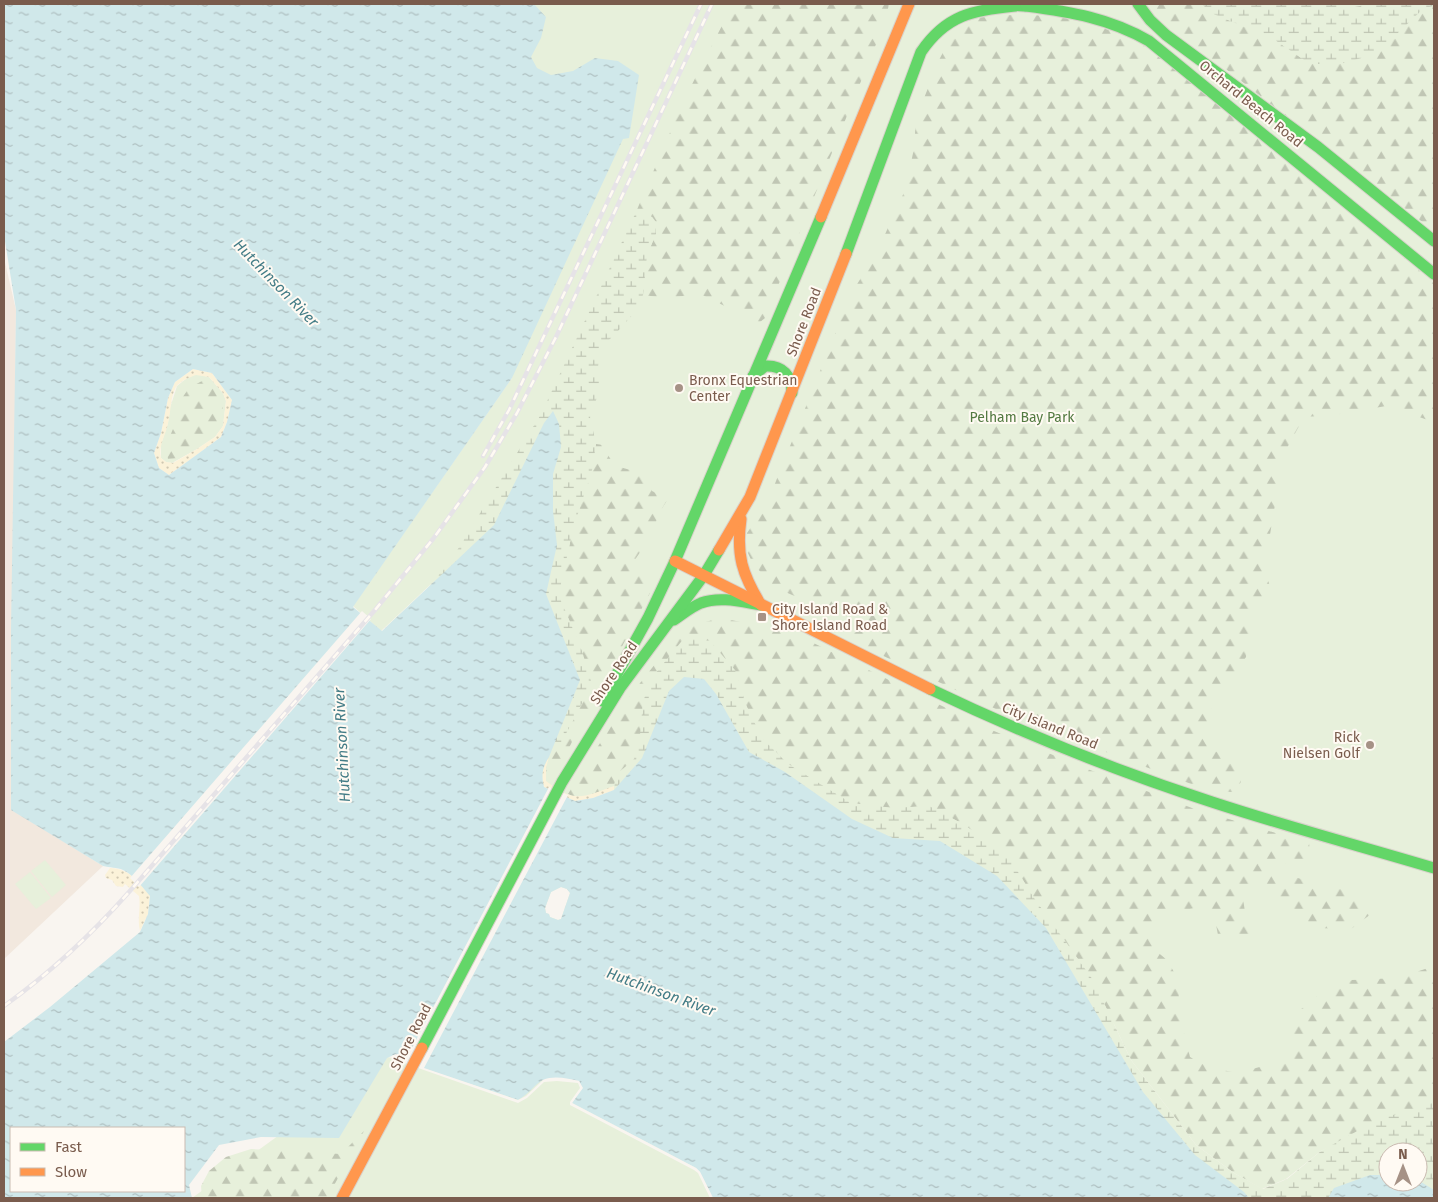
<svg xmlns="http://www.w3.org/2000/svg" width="1438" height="1202" font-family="'Fira Sans',sans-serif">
	<defs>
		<pattern id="forest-firs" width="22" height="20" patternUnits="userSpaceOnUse" patternTransform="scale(1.25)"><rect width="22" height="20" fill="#e7f0db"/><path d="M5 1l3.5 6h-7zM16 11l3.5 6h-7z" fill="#c0c6b4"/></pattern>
		<pattern id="wetland-marsh" width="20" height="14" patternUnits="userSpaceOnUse" patternTransform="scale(1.25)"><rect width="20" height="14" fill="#e7f0db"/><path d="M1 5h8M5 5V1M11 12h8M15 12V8" fill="none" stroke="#c0c6b4"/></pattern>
		<pattern id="sand-dots" width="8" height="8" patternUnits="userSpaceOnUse" patternTransform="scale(1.25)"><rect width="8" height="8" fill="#fbf2d9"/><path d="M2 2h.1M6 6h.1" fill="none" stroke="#d0c7b2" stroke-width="1.8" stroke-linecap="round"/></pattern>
		<pattern id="water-ripples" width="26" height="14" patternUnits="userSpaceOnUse" patternTransform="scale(1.25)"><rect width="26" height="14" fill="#d0e8ea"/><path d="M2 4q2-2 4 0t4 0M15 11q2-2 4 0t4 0" fill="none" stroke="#aebfc0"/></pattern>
	</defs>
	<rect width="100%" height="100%" fill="#f9f5f0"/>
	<polygon fill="#f2e8de" points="4,258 16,310 11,809 103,866 5,958"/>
	<g fill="#e7f0db">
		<polygon points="534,4 1434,4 1434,1190 1418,1152 1388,1152 614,790 575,801 544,787 494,525 381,631 353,606 512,378"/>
		<polygon points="196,374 209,377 223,393 226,401 223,426 215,437 197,449 172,463 166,462 161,458 161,444 168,423 170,408 177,386 187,378"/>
		<polygon points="45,860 66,885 52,897 31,871"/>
		<polygon points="30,872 51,898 36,909 15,884"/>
		<polygon points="387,1057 543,1080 579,1081 583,1088 572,1103 696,1168 713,1198 192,1198"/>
	</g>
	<g fill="url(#forest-firs)">
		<polygon points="733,4 889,4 885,22 765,318 759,323 752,321 747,313 733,310 700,294 666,298 643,295 647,255 656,234 647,210 636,212 683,102"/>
		<polygon points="1153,4 1202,4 1211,13 1272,38 1310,64 1340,64 1408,22 1424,8 1434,6 1434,231 1222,66 1163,24 1164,18"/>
		<polygon points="1011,15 1069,16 1128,37 1159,55 1434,283 1434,422 1386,406 1334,415 1304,417 1286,450 1276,473 1276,499 1264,570 1273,594 1256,608 1247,643 1246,657 1237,670 1218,686 1203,739 1209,749 1241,760 1241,782 1234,792 1210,791 1015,718 839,635 824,625 852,633 877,627 820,607 776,588 753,564 747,551 747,533 766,506 851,294 877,252 906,188 914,148 916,119 938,62 952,35 974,18"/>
		<polygon points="202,381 211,384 223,406 220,424 216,433 208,440 192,447 179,458 168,459 165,448 178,417 180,401 189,388"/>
		<path d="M 596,444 L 603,445 C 614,469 617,466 642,473 L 652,491 L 668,499 L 659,513 L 652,535 L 634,561 L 634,571 L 646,574 L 650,593 L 550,784 L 546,781 L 546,768 L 549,757 L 560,745 L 588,692 L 582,651 L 560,598 L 561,584 L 573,529 L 592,470 Z"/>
		<path d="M 720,618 L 789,631 L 989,729 L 1090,770 L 1192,808 L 1309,843 L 1311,860 L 1298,867 L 1272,860 L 1258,865 L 1271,871 L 1351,892 L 1371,914 L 1351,929 L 1316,928 L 1282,900 L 1266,884 L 1242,892 L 1245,912 L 1261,935 L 1218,935 L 1213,909 L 1195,908 L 1162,914 L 1154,931 L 1155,950 L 1167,960 L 1178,979 L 1180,1017 L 1190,1057 L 1208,1067 L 1237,1073 L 1293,1058 L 1289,1034 L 1300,1010 L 1321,993 L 1352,980 L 1398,978 L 1434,966 L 1434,1101 L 1321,1151 L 1286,1179 L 1262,1189 L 1234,1173 L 1196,1145 L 1131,1060 L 1093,980 L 1034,898 L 1007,854 L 961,823 L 929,806 L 893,808 L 851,803 L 788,764 L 762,738 L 746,705 L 735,670 L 640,735 L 634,760 L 616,775 L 614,786 C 600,791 583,802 568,794 L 629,697 L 667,649 L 691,626 Z"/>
		<polygon points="364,1131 327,1198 202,1198 201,1186 209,1171 226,1157 251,1149 341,1154"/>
	</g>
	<g fill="url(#wetland-marsh)" fill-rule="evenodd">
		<polygon points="1202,4 1334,4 1350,8 1369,4 1434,4 1434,6 1424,8 1376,54 1340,64 1310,64 1272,38 1211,13"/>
		<polygon points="647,210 656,222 656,234 647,255 643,295 634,313 618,331 601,348 598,367 600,389 590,417 596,444 592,470 573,529 561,584 560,598 582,651 591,681 588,692 560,745 549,757 551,753 387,626 428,588 453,557 541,414 636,212"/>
		<path d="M 685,637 L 710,641 L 735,670 L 746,705 L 762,738 L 788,764 L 851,803 L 893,808 L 929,806 L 961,823 L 1007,854 L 1034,898 L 1093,980 L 1131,1060 L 1196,1145 L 1234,1173 L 1263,1189 L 1287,1179 L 1321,1151 L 1379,1119 L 1428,1105 L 1434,1101 L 1434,1198 L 1182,1198 L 547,917 L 544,910 L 548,894 L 614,790 L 616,775 L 634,759 L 640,735 L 643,701 L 655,674 ZM 561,887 L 567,889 L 570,893 L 561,919 L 558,920 L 550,917 L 549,914 L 546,913 L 545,908 L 551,892 ZM 1388,1152 L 1418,1152 L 1418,1182 L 1388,1182 Z"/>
	</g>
	<g fill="url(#sand-dots)" fill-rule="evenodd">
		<path d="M 193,369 L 212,373 L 232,400 L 227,422 L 221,437 L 169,475 L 159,468 L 154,453 L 161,433 L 168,398 L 175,382 ZM 196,375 L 209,377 L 223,393 L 226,401 L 223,426 L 215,437 L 197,449 L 173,463 L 166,462 L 161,458 C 158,445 166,435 168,423 C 171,412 170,398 176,387 C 180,381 190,377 196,375 Z"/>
		<path d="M 549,757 L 546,768 L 546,781 C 575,804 583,797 614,786 L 614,790 L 593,798 L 575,801 L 544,787 C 541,775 542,768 549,757 Z"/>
		<path d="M 110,868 C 129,868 138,882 150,895 L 148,914 L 140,931 C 137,919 141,908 139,896 L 125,884 L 123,887 L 116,886 L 112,880 L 106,878 L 105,875 Z"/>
	</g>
	<g fill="url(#water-ripples)" fill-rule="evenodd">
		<path d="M 4,4 L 534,4 L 546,17 L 541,38 L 531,57 L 537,68 L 551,75 L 573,71 L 595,58 L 618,61 L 639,75 L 629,138 L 623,139 L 512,378 L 353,607 L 382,631 L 494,525 L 544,423 L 553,411 L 559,424 L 561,447 L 553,474 L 553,511 L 557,545 L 546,594 L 580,680 L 549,757 C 542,768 541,775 544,787 L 575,801 L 593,798 L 614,790 L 642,758 L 669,691 L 684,677 L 704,679 L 716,694 L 749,752 L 785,772 L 852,819 L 893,838 L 940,841 L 997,876 L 1046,928 L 1143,1092 L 1195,1155 L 1244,1192 L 1249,1198 L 713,1198 L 700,1172 L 696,1168 L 572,1103 L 582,1088 L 579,1081 C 569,1079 554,1075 543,1080 C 535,1084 528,1095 518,1100 L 408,1063 L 396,1054 L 387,1058 L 339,1138 L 261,1137 L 219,1145 L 189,1185 L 192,1198 L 4,1198 L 4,1042 L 50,1007 L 140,932 L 148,914 L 150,896 C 142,887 134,875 123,870 C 117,867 110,868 103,866 L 11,810 L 11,629 L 16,310 L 4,235 ZM 193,369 L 212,373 L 232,400 L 227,422 L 221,437 L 169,475 L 159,468 L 154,453 L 161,433 L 168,398 L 175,382 ZM 561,887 L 567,889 L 570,893 L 561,919 L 558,920 L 550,917 L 549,914 L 546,913 L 545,908 L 551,892 ZM 11,1128 L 184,1128 L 184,1191 L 11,1191 Z"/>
		<polygon points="1370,1175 1388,1175 1388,1182 1418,1182 1418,1180 1434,1190 1434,1198 1328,1198 1334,1188"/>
	</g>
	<g fill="#f9f5f0">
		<polygon points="362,611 371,619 139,887 130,878"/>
		<polygon points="549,787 568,795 424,1068 518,1100 526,1096 543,1080 557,1078 579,1081 583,1088 572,1103 696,1168 700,1172 713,1198 710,1198 698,1173 694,1170 570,1105 570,1102 580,1088 578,1083 557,1081 544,1082 527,1098 518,1103 404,1063"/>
	</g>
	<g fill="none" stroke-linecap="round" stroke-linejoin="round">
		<g stroke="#d9d2cb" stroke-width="13">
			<g id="fast">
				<polyline points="1138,4 1150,20 1166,35 1318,147 1434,241"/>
				<polyline points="1006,5 1024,6 1038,4"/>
				<path d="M 1026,6 C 1071,12 1109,18 1149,41 L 1434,274"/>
				<path d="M 846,254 L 921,52 C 946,15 973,10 1015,6"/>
				<path d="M 753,376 L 765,366 C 783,365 792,376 792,393"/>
				<path d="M 674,620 C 683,614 691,607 701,603 C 720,596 742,602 761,605"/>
				<path d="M 930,689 C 1022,733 1116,771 1212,802 C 1285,826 1360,846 1434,868"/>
				<polyline points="602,701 648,618 675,561 821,217"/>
				<polyline points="422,1048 562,782 620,688 704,575 719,550"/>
			</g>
		</g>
		<g stroke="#d9d2cb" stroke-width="13">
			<g id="slow">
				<polyline points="821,217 909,4"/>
				<path d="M 741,519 C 736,555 742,574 761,605"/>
				<polyline points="719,550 750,497 846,254"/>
				<polyline points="675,561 930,689"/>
				<polyline points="342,1198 422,1048"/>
			</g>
		</g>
		<use href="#fast" stroke="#63d668" stroke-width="11"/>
		<use href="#slow" stroke="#ff974d" stroke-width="11"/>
		<g stroke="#e6e3e7" stroke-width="4.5">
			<g id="rail">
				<polyline points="483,456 509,410 701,4"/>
				<path d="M 4,1006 C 50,973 91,935 129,892 L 375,610 L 433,539 L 485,467 L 517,413 L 556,337 L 712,4"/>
			</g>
		</g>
		<use href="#rail" stroke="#fffaf3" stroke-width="2.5" stroke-dasharray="8" stroke-linecap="butt"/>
	</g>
	<g fill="#a69286" stroke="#fffaf3" stroke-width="2">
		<circle cx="679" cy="388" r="5"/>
		<rect x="757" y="612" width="10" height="10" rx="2.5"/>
		<circle cx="1370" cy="745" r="5"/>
	</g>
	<g text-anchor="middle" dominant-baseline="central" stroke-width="4" stroke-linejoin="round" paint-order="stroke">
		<g font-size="14" fill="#7a5c4d" stroke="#fffaf3">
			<text transform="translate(1251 104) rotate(39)">Orchard Beach Road</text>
			<text transform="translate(804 322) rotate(-69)">Shore Road</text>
			<text transform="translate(614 673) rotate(-56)">Shore Road</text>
			<text transform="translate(1050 726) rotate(22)">City Island Road</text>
			<text transform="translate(411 1037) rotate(-63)">Shore Road</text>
		</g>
		<g font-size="14" fill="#7a5c4d" stroke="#fffaf3" text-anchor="start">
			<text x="689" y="380">Bronx Equestrian<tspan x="689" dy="16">Center</tspan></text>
			<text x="772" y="609">City Island Road &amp;<tspan x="772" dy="16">Shore Island Road</tspan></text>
			<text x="1360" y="737" text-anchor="end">Rick<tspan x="1360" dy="16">Nielsen Golf</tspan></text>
		</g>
		<g font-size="14" fill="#537a41" stroke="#fffaf3">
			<text x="1022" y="417">Pelham Bay Park</text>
		</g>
		<g font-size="15" font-style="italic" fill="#437c86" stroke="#fffaf3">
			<text transform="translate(276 283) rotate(46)">Hutchinson River</text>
			<text transform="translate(342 745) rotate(-93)">Hutchinson River</text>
			<text transform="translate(661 992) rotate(20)">Hutchinson River</text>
		</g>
	</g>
	<rect width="1438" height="1202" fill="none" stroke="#7a5c4d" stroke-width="10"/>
	<rect x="10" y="1127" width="175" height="65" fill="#fffaf3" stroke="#cabbb1"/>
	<rect x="20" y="1143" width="25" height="8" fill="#63d668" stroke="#cabbb1"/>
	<text x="55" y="1152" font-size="15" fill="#7a5c4d">Fast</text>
	<rect x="20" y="1168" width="25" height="8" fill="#ff974d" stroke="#cabbb1"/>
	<text x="55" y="1177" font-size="15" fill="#7a5c4d">Slow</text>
	<g transform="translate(1403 1167)"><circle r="24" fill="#fffaf3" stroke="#cabbb1"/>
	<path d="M0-4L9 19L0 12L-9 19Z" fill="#a69286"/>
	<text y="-8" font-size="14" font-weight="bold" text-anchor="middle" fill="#7a5c4d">N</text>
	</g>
</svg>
